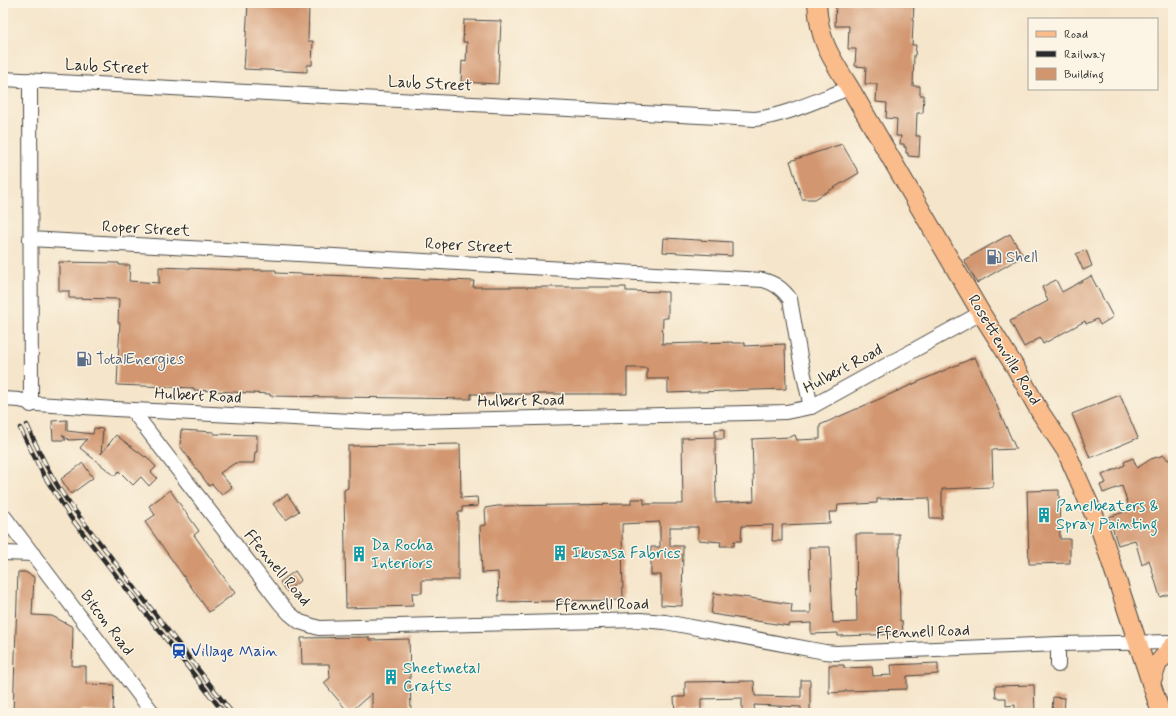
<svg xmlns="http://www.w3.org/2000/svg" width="1176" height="716" font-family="Mynerve,sans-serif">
	<rect width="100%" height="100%" fill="#fcf5e5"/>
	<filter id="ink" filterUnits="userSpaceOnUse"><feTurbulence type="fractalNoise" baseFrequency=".025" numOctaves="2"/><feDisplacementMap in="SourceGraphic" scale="8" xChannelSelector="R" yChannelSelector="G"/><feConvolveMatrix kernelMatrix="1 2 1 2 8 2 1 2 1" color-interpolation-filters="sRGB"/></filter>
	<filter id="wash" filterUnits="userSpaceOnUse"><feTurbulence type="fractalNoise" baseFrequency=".012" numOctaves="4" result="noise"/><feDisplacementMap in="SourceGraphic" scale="16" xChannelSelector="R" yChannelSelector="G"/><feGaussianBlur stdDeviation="0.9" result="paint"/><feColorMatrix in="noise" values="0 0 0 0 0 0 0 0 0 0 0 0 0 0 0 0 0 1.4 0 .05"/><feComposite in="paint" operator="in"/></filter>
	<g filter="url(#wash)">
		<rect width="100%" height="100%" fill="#f5e5ca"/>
		<g id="blocks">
			<g fill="#d2966f">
				<polygon points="248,3 309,3 308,41 313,41 312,65 307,65 307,72 244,69"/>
				<polygon points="836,3 914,3 912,45 916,45 915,55 914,55 913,86 920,86 920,95 924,95 923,113 917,113 916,136 920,136 919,157 908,156 908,153 906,153 906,147 904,147 904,144 900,144 901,136 896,136 897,119 886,118 887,103 876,102 877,84 865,84 866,67 855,66 856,49 848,49 849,26 835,26"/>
				<polygon points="464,20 501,21 498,84 461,82 462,61 466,62 467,42 463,42"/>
				<polygon points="842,144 859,173 815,199 802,199 790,161"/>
				<polygon points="1010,234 1023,256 977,283 964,260"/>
				<polygon points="664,238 732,242 732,256 663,252"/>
				<polygon points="1086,250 1092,266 1083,270 1076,254"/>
				<polygon points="59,262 119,263 119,265 130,265 129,281 159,283 159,267 238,270 276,270 276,273 474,281 473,287 626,287 626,291 668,292 668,318 663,318 662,344 732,342 732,343 745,343 745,346 785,344 786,389 668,393 668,379 647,379 647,368 627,368 627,394 471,394 471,399 270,396 270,394 194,390 194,388 117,385 120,323 118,323 119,299 69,298 69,291 59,291"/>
				<polygon points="1091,276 1113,317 1100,325 1097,319 1086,324 1085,321 1043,344 1040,338 1024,347 1010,321 1048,301 1042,287 1056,280 1062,292"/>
				<polygon points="975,357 1016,449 992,450 993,487 942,489 942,518 930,518 929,498 877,499 877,503 838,505 837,512 829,512 830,523 782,525 782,541 772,541 773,525 742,526 741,541 734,541 734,546 720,546 721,542 698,540 698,527 670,527 670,546 683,546 682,606 661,605 661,575 651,575 651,547 660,547 660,522 622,524 623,600 499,602 498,572 482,573 480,526 486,525 485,508 497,506 631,504 631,499 644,499 644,504 683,504 682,438 715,437 715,430 724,429 724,439 715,439 716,503 754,501 752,439 790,437 795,435 797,440 820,439 820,425"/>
				<polygon points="1120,395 1138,438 1090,458 1072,414"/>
				<polygon points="67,420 67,431 93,434 94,428 103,429 101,454 116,435 145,457 146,456 156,467 151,472 157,478 149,486 141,477 133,485 119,471 115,476 80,448 87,439 69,440 62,434 66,440 53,440 52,421"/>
				<polygon points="181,430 214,432 214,434 257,435 257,452 255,452 254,463 235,463 220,473 232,487 222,495 212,484 209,486 180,446"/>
				<polygon points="460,444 461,498 477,497 478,506 462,507 462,512 458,512 458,580 422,580 422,593 412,593 413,606 346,608 344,490 348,488 348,446"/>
				<polygon points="1164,455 1168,460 1173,459 1173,593 1160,597 1149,560 1142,565 1135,540 1118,545 1109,517 1130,510 1122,486 1103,493 1100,485 1106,483 1102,475 1125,465 1124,462 1133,458 1137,468 1151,459"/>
				<polygon points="83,463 93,478 71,494 61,479"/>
				<polygon points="170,490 199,531 194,535 235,593 209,612 145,522 155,515 149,506"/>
				<polygon points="1059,490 1060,539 1070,539 1070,563 1029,564 1027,491"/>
				<polygon points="287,494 299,511 286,520 273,504"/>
				<polygon points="856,534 899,534 900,621 902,621 903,634 838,636 838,633 811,634 811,623 789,624 789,626 711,614 714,593 792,604 791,613 811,613 809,547 830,547 833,623 857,622"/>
				<polygon points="295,571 301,580 287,591 280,582"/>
				<polygon points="18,572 25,572 34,577 32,615 52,616 73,627 72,666 86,666 86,684 114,685 113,713 82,711 82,713 13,713"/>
				<polygon points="369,637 369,640 409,639 411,713 372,713 372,693 349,713 324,683 330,678 329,664 302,664 301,638"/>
				<polygon points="938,663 938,674 907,676 907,689 845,691 845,692 829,693 829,665 844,665 844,668 872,667 873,676 892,675 891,665"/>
				<polygon points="801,680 810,680 810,713 801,713 801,707 754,705 755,713 742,713 742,698 701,699 701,713 675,713 674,697 685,697 685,682 754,681 755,696 801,697"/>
				<polygon points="1034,685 1035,713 1015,713 1015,705 1006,706 1006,698 996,698 995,686"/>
				<polygon points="1053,697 1065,698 1064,713 1052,713"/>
			</g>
		</g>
	</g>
	<g filter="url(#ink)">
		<use href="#blocks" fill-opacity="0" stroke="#494743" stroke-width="1"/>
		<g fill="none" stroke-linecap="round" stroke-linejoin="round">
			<g stroke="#494743" stroke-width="16">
				<g id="minor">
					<path d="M 3,79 L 755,119 C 788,115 819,99 850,88"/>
					<polyline points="30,80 31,405"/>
					<path d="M 30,239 L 763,280 C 775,283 783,289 790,299 L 800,357 L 811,407"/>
					<polyline points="3,399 19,400 37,404 115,409 371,422 786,412 811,407 981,313"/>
					<polyline points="132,410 280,603 289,613 300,622 319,628 640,620 665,622 825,652 836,653 1058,644 1173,642"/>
					<polyline points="3,515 153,713"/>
					<polyline points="3,553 33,554"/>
					<polyline points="1058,644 1058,665"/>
				</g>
			</g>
			<g stroke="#494743" stroke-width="20">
				<g id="major">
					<path d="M 817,3 C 819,41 830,56 850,88 L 981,313 L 1015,367 L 1040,412 L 1066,451 L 1099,526 L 1161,713"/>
					<polyline points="1151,683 1158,663 1173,646"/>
				</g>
			</g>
			<use href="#minor" stroke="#fff" stroke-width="14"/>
			<use href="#major" stroke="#fabc8b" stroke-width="18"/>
			<g stroke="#2b2b2b" stroke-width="4.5">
				<g id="rail">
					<path d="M 27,425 C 40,454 53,482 72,507 L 232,713"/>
					<polyline points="20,428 43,474 71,518 224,713"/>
				</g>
			</g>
			<use href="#rail" stroke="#fcf5e5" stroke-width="3" stroke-dasharray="9" stroke-linecap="butt"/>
		</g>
	</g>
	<defs>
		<g id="fuel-bare" transform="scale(1.2)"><path d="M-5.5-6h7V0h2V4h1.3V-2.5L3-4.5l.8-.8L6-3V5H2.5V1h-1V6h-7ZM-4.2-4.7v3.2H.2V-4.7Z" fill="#5c6f8a" stroke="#fcf5e5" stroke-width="2.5" paint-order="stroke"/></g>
		<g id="building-bare" transform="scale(1.2)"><path d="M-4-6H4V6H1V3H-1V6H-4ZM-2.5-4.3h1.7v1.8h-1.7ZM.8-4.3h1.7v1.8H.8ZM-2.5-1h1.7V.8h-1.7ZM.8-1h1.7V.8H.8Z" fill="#0f9aa8" stroke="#fcf5e5" stroke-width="2.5" paint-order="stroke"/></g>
		<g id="station-bare" transform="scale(1.2)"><path d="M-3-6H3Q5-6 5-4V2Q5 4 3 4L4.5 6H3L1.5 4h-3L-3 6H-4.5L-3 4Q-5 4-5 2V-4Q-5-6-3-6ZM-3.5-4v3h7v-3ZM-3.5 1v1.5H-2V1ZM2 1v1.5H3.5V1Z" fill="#1a4fb4" stroke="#fcf5e5" stroke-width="2.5" paint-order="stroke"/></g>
	</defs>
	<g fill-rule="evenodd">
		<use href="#fuel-bare" x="994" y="257"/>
		<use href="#fuel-bare" x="84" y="359"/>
		<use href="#building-bare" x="1044" y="515"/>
		<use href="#building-bare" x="560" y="553"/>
		<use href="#building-bare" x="359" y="554"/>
		<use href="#station-bare" x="179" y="651"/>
		<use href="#building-bare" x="391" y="677"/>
	</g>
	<g text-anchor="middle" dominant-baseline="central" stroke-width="3" stroke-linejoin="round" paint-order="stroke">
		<g font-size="16" fill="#2b2b2b" stroke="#fcf5e5">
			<text transform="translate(107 67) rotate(3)">Laub Street</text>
			<text transform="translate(430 84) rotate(3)">Laub Street</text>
			<text transform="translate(146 229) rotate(3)">Roper Street</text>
			<text transform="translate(469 246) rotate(3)">Roper Street</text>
			<text transform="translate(1004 350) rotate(59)">Rosettenville Road</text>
			<text transform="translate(843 369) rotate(-28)">Hulbert Road</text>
			<text transform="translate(198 396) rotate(3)">Hulbert Road</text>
			<text transform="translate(521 401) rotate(-1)">Hulbert Road</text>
			<text transform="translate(277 568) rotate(50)">Ffennell Road</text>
			<text transform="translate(602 605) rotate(-1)">Ffennell Road</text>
			<text transform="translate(107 623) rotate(53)">Bitcon Road</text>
			<text transform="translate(923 632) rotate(-2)">Ffennell Road</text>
		</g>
		<g font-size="16" fill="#4e5e75" stroke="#fcf5e5" text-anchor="start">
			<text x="1006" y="257">Shell</text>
			<text x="96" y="359">TotalEnergies</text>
		</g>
		<g font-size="16" fill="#0d838f" stroke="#fcf5e5" text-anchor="start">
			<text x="1056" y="506">Panelbeaters &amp;<tspan x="1056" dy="18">Spray Painting</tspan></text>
			<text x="371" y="545">Da Rocha<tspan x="371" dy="18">Interiors</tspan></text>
			<text x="572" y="553">Ikusasa Fabrics</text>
			<text x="403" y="668">Sheetmetal<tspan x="403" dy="18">Crafts</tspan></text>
		</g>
		<g font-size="16" fill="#164399" stroke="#fcf5e5" text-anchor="start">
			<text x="191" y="651">Village Main</text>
		</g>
	</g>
	<rect width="1176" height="716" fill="none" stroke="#fcf5e5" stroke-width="16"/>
	<rect x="1028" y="18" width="130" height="72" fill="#fcf5e5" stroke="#a8a49b"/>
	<rect x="1036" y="31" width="20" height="6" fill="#fabc8b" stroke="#a8a49b"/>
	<text x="1064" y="38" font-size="12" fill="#2b2b2b">Road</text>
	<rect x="1036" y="51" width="20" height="6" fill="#2b2b2b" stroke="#a8a49b"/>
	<text x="1064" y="58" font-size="12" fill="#2b2b2b">Railway</text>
	<rect x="1036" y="68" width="20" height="12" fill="#d2966f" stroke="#a8a49b"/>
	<text x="1064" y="78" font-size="12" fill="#2b2b2b">Building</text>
</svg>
